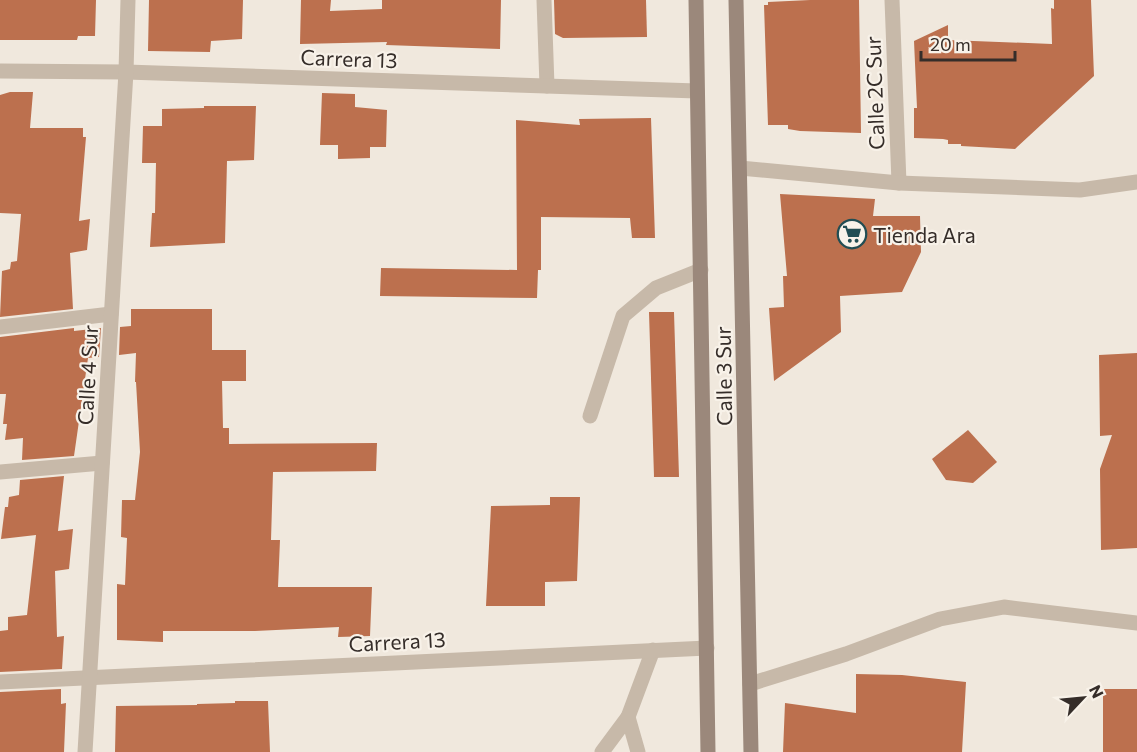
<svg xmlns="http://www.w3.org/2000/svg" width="1137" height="752" font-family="Commissioner,sans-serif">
	<rect width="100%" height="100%" fill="#f0e8dd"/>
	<g fill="#bc704e">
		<polygon points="0,0 96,0 95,36 78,36 77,40 0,40"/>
		<polygon points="149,0 243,0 242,39 211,41 210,52 148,51"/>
		<polygon points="301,0 331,0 330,11 382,9 382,0 501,0 500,49 386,45 387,42 300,44"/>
		<polygon points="554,0 646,0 647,37 563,38 555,34"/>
		<polygon points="810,0 859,0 861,133 800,131 788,129 788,125 768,125 764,5 768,5 768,2"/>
		<polygon points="1054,0 1091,0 1094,76 1015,149 961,146 961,144 948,144 948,140 943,139 914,138 914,108 917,108 914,41 948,25 948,40 1052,44 1051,8 1054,9"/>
		<polygon points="10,92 33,92 30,128 83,128 83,137 86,137 79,221 90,219 87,250 70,253 73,309 0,317 2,271 10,269 11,262 17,261 21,214 0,213 0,95"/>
		<polygon points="322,93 355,94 355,107 387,110 386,147 370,147 370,158 338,159 338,145 320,145"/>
		<polygon points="204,106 256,106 254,160 227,161 225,243 150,247 152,213 155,213 156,163 142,163 143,126 162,126 162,109 204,108"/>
		<polygon points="651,118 655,238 632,238 630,218 541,217 541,270 537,270 538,270 537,298 380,296 381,268 517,270 516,120 580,125 579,119"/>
		<polygon points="780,194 875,199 873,216 920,216 921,252 902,292 840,296 841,332 774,381 769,308 784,307 783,276 787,276"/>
		<polygon points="131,309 212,309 212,350 246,350 246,381 222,381 223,428 229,428 229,444 377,443 376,471 273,472 271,540 280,540 278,587 372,587 370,636 338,637 339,627 255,631 163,631 163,642 117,640 117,584 125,585 127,538 121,537 122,500 135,500 140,452 136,382 135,382 136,353 119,355 120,327 131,326"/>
		<polygon points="649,312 674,312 679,477 654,477"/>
		<polygon points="74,328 74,331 101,328 99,357 88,358 74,456 22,460 23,438 5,440 7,424 3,424 6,394 0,394 0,337"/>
		<polygon points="1137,353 1137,548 1101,550 1100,469 1112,435 1100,436 1099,355"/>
		<polygon points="968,430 997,462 973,483 946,480 932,459"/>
		<polygon points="64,476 58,531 73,529 69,569 55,571 57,637 64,636 62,669 0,672 0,631 8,630 8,617 27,615 36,535 1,539 5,507 8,507 9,497 19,495 20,480"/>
		<polygon points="550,497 580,497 577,581 545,582 545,606 486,606 491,506 550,505"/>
		<polygon points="856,674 902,675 966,682 962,752 783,752 785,703 856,713"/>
		<polygon points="61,689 61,704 66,703 64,752 0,752 0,692"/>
		<rect x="1103" y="689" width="34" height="63"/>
		<polygon points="235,701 268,701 270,752 115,752 116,706 197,705 197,704 235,703"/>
	</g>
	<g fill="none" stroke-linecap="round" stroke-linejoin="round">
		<g stroke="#c7b9a9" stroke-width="15">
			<polyline points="590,416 623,316 656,288 701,270"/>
			<polyline points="628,717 638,752"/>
			<polyline points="602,752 628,717 653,650"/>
		</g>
		<g stroke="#c7b9a9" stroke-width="15">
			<polyline points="544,0 547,86"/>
			<polyline points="892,0 899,183"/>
			<polyline points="0,71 126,72 697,91"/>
			<polyline points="740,168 899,183 1080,190 1137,182"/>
			<polyline points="0,327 111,314"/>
			<polyline points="0,472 102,463"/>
			<polyline points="0,682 707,648"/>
			<polyline points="750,684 846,654 940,619 1004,607 1137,623"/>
			<polyline points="85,752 126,72 128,0"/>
		</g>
		<g stroke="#9b887b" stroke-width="15">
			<polyline points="696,0 708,752"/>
			<polyline points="736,0 751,752"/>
		</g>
	</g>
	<defs>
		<g id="supermarket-ring" transform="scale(1.5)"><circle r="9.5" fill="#f8f2e9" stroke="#214d53" stroke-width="1.5"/><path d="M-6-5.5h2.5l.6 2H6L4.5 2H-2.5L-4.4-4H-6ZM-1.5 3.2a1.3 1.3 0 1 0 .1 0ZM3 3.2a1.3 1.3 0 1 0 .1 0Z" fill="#214d53"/></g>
	</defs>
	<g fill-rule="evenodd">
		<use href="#supermarket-ring" x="852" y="234"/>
	</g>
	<g text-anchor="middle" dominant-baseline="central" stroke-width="4.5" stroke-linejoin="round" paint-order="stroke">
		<g font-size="21" fill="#352d29" stroke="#f8f2e9">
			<text transform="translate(349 58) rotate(2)">Carrera 13</text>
			<text transform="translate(874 93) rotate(-92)">Calle 2C Sur</text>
			<text transform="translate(87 375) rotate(-87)">Calle 4 Sur</text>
			<text transform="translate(723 376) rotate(-91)">Calle 3 Sur</text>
			<text transform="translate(397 641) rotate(-3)">Carrera 13</text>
		</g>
		<g font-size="21" fill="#352d29" stroke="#f8f2e9" text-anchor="start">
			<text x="873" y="234">Tienda Ara</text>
		</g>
	</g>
	<g transform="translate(1083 698) rotate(64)" stroke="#f8f2e9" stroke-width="4.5" paint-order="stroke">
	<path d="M0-4.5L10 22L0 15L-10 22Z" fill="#352d29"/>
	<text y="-9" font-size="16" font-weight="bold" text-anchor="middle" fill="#352d29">N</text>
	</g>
	<path d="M921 51v9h94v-9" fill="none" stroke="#352d29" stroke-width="3"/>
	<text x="930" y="51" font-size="18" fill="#352d29" stroke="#f8f2e9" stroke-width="4.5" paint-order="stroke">20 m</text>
</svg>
